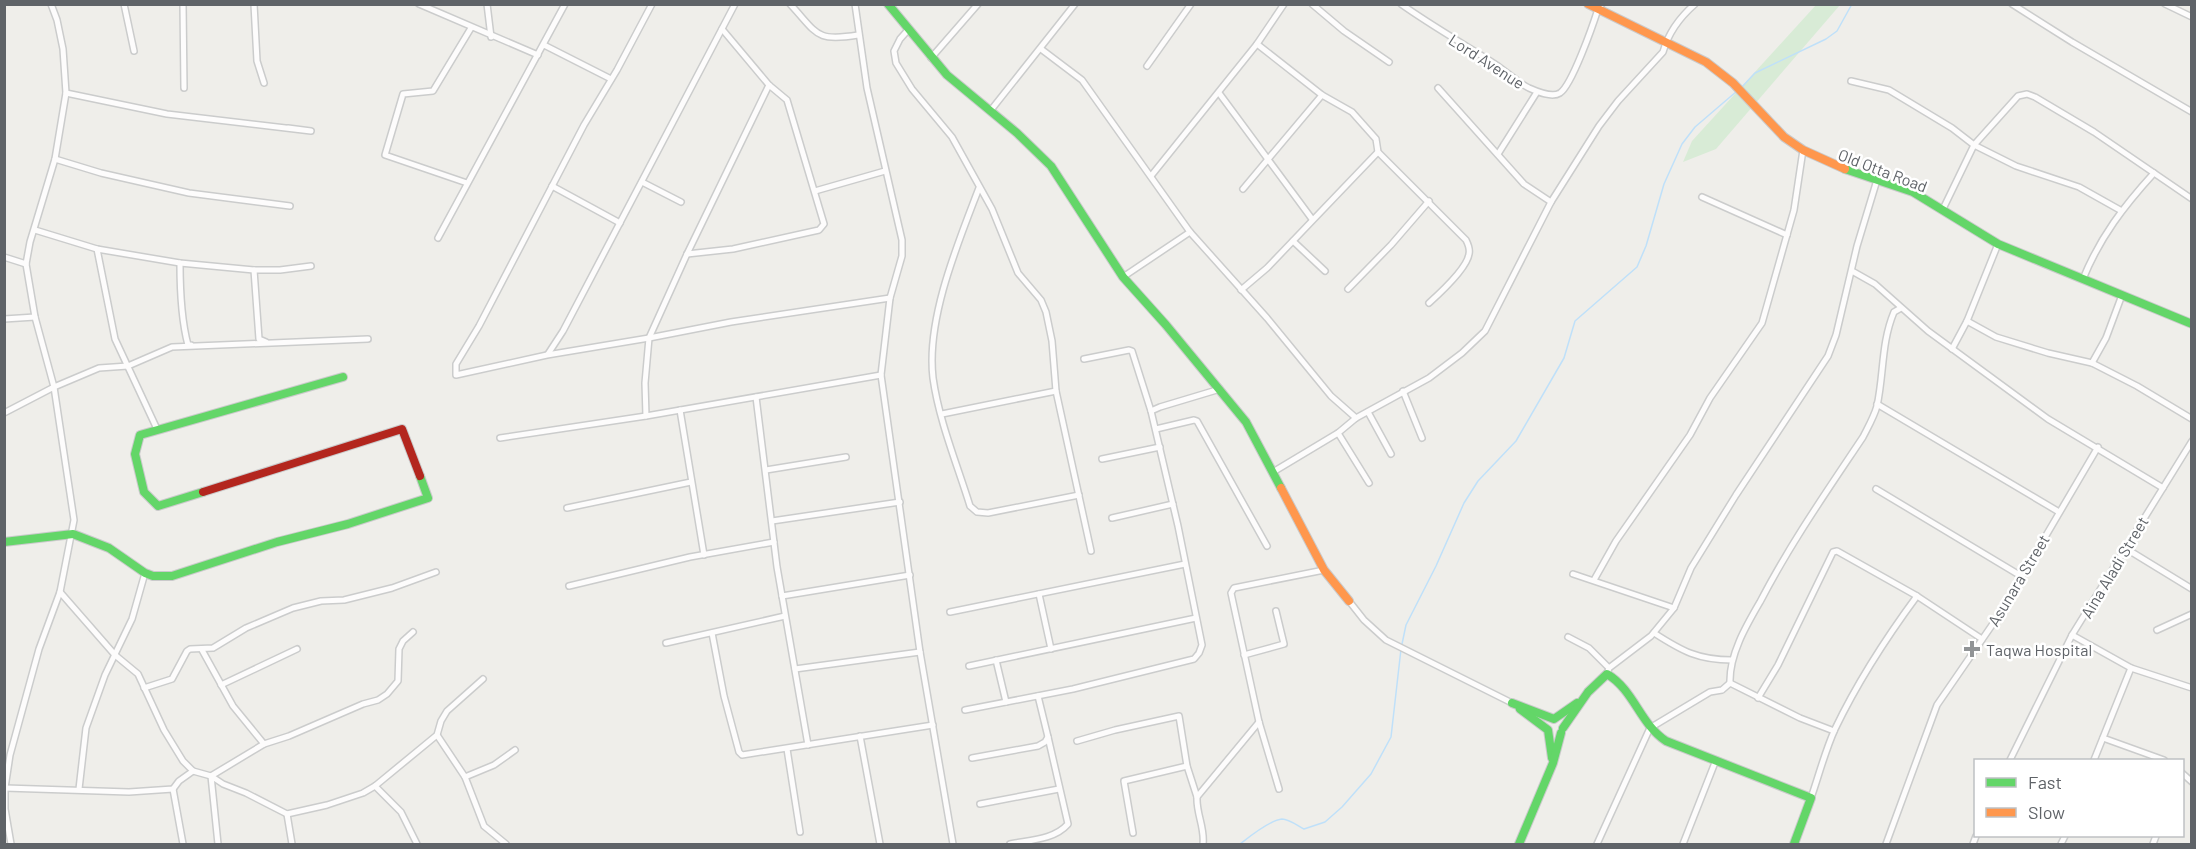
<svg xmlns="http://www.w3.org/2000/svg" width="2196" height="849" font-family="Barlow,sans-serif">
	<rect width="100%" height="100%" fill="#efeeea"/>
	<polygon fill="#d8ebd6" points="1816,5 1840,5 1716,149 1683,162 1692,141"/>
	<g fill="none" stroke-linecap="round" stroke-linejoin="round">
		<g stroke="#bfe0f9" stroke-width="1.5">
			<polyline points="1741,88 1755,73 1826,39 1837,31 1852,4"/>
			<polyline points="1402,644 1406,625 1436,566 1464,503 1478,481 1516,441 1564,358 1575,321 1637,267 1646,246 1664,184 1682,144 1695,127 1737,91"/>
			<path d="M 1240,844 C 1249,837 1270,820 1282,819 C 1289,819 1298,826 1304,829 L 1325,822 L 1342,807 L 1371,774 L 1391,737 L 1401,649"/>
		</g>
		<g stroke="#cbcccc" stroke-width="8">
			<g id="street">
				<polyline points="124,4 134,51"/>
				<polyline points="183,4 184,88"/>
				<polyline points="254,4 257,61 264,83"/>
				<polyline points="419,4 538,55"/>
				<polyline points="487,4 491,37"/>
				<polyline points="652,4 617,70 584,125 479,326 456,364 456,375 547,355 649,338 731,322 890,298"/>
				<path d="M 790,4 C 818,34 815,42 858,35"/>
				<polyline points="855,4 867,88 902,240 902,256 890,298 881,375 920,652 953,844"/>
				<polyline points="1312,4 1344,31 1389,62"/>
				<path d="M 1401,4 C 1432,26 1464,44 1495,64 C 1507,72 1517,82 1529,88 C 1538,92 1552,98 1560,93 C 1572,85 1593,25 1598,9 L 1602,4"/>
				<polyline points="2012,4 2072,42 2192,112"/>
				<polyline points="2165,4 2192,17"/>
				<polyline points="908,30 900,39 894,51 896,63 912,89 952,137 992,209 1018,273 1041,300 1046,312 1052,341 1056,391 942,414"/>
				<path d="M 1257,44 L 1322,95 L 1352,112 L 1376,139 L 1378,152 L 1466,240 C 1468,244 1470,250 1469,254 C 1467,268 1439,294 1429,303"/>
				<polyline points="544,45 611,79"/>
				<polyline points="1041,49 1082,80 1190,232 1267,318 1331,396 1356,418"/>
				<polyline points="931,58 978,4"/>
				<polyline points="1147,66 1191,4"/>
				<polyline points="1851,81 1889,90 1952,128 1974,145 2016,166 2079,187 2120,210"/>
				<polyline points="1438,88 1524,184 1551,202"/>
				<polyline points="66,93 167,114 311,131 288,128"/>
				<polyline points="1219,93 1312,219"/>
				<polyline points="991,110 1075,4"/>
				<polyline points="1498,154 1537,92"/>
				<polyline points="55,159 101,173 189,193 290,206"/>
				<polyline points="1151,176 1257,44 1284,4"/>
				<polyline points="642,182 681,202"/>
				<polyline points="467,183 385,155 403,94 433,91 471,28"/>
				<polyline points="552,186 620,223"/>
				<path d="M 979,188 C 958,243 926,319 933,378 C 939,421 957,464 970,506 L 977,512 L 988,513 L 1079,495"/>
				<polyline points="1243,189 1322,95"/>
				<polyline points="815,191 885,171"/>
				<polyline points="1702,197 1787,235"/>
				<polyline points="1943,209 1974,145 2018,96 2027,94 2035,97 2094,132 2192,199"/>
				<polyline points="35,230 97,249 180,263 254,270 280,270 311,266"/>
				<polyline points="438,238 565,4"/>
				<polyline points="1293,241 1325,271"/>
				<polyline points="97,249 115,339 157,429"/>
				<polyline points="687,254 733,249 819,230 824,224 787,100 769,85 722,29"/>
				<polyline points="4,257 26,264"/>
				<path d="M 180,263 C 180,289 181,319 188,345 L 191,345"/>
				<polyline points="254,270 259,339 266,342"/>
				<polyline points="1852,271 1875,284 1928,331 2048,419 2163,488"/>
				<polyline points="1123,277 1190,232"/>
				<path d="M 2083,279 C 2100,237 2124,206 2154,173"/>
				<polyline points="1348,289 1391,245 1429,201"/>
				<polyline points="1241,290 1267,268 1378,152"/>
				<polyline points="4,319 35,317"/>
				<polyline points="1967,321 1996,337 2048,353 2092,363 2137,386 2192,419"/>
				<polyline points="1952,349 1967,321 1998,244"/>
				<polyline points="548,354 563,331 735,4"/>
				<polyline points="1084,359 1129,350 1132,351 1151,411"/>
				<polyline points="2092,363 2106,338 2122,295"/>
				<polyline points="1056,391 1091,551"/>
				<polyline points="1403,391 1422,438"/>
				<polyline points="756,397 777,567 808,745"/>
				<polyline points="1877,404 2059,512"/>
				<polyline points="680,410 704,555"/>
				<polyline points="1368,412 1391,454"/>
				<polyline points="4,413 54,387 99,368 128,366 172,347 368,339"/>
				<polyline points="646,416 645,383 649,338 687,254 769,85"/>
				<polyline points="1156,429 1194,420 1197,421 1267,546"/>
				<polyline points="1338,433 1369,483"/>
				<polyline points="500,438 646,416 881,375"/>
				<polyline points="1102,459 1160,447"/>
				<polyline points="766,470 846,457"/>
				<path d="M 1273,472 L 1338,433 L 1356,418 L 1429,378 L 1462,353 L 1485,331 L 1551,202 L 1599,126 L 1618,101 L 1663,52 C 1668,34 1680,17 1695,4"/>
				<polyline points="1876,489 2021,576"/>
				<polyline points="567,508 691,482"/>
				<polyline points="1112,518 1173,504"/>
				<polyline points="772,521 900,502"/>
				<polyline points="2125,548 2192,589"/>
				<polyline points="1573,574 1674,608"/>
				<polyline points="1594,580 1616,541 1690,435 1710,398 1762,323 1794,210 1803,150"/>
				<polyline points="569,586 690,557 774,542"/>
				<polyline points="60,592 115,655 138,674 164,730 183,761 193,771 211,776 223,784 246,793 287,814 327,805 363,793 375,786 437,735 441,721 447,711 483,679"/>
				<polyline points="1039,594 1051,649"/>
				<polyline points="782,596 910,575"/>
				<polyline points="1349,601 1364,620 1386,640 1512,703"/>
				<polyline points="950,612 1185,564"/>
				<polyline points="2157,630 2192,614"/>
				<polyline points="712,633 724,696 739,752 742,755 933,725"/>
				<path d="M 1654,633 C 1682,651 1698,660 1732,660"/>
				<polyline points="2072,635 2131,668 2192,688"/>
				<polyline points="1568,637 1589,648 1609,668"/>
				<polyline points="666,643 785,616"/>
				<polyline points="202,650 233,706 264,744"/>
				<polyline points="1244,655 1284,644 1276,611"/>
				<polyline points="996,660 1006,702"/>
				<polyline points="969,666 1196,618"/>
				<polyline points="795,669 920,652"/>
				<polyline points="1607,674 1609,668 1651,636 1674,608 1691,568 1736,495 1828,356 1836,335 1857,246 1877,180"/>
				<path d="M 1730,683 C 1729,655 1746,626 1760,602 C 1790,544 1827,491 1863,437 C 1868,427 1874,417 1877,406 C 1884,374 1881,343 1894,312 L 1901,308"/>
				<polyline points="221,685 297,649"/>
				<polyline points="144,688 172,679 187,651 190,649 213,648 246,628 293,608 321,601 344,600 392,588 436,572"/>
				<polyline points="1758,698 1778,665 1833,552 1837,551 1917,596 1982,639"/>
				<polyline points="965,710 1073,689 1194,659 1199,653 1202,645 1178,526 1151,411 1160,407 1220,389"/>
				<polyline points="437,735 465,777 484,826 506,844"/>
				<polyline points="860,736 880,844"/>
				<polyline points="2103,738 2164,760"/>
				<polyline points="1077,741 1115,730 1179,716 1187,766 1197,797"/>
				<polyline points="787,749 800,832"/>
				<polyline points="972,758 1038,746 1045,742 1048,737 1038,696"/>
				<polyline points="2010,760 2072,635 2192,441"/>
				<polyline points="2094,760 2131,668"/>
				<polyline points="2182,773 2192,782"/>
				<polyline points="465,777 494,765 515,750"/>
				<polyline points="375,786 401,812 417,844"/>
				<polyline points="5,788 129,792 173,789 179,781 193,771"/>
				<polyline points="79,789 86,728 105,675 132,619 145,573"/>
				<polyline points="173,789 183,844"/>
				<polyline points="1279,789 1259,722 1231,593 1234,588 1324,570"/>
				<path d="M 1811,798 C 1819,775 1825,751 1835,729 C 1858,681 1886,638 1917,596"/>
				<polyline points="980,804 1059,789"/>
				<polyline points="287,814 292,844"/>
				<polyline points="1133,833 1124,781 1187,766"/>
				<polyline points="11,844 5,809 5,788 10,755 39,649 60,592 74,520 54,387 35,317 26,264 30,242 55,159 66,93 63,49 57,20 51,4"/>
				<polyline points="218,844 211,776 264,744 289,736 363,704 378,700 387,694 398,681 399,649 403,641 413,632"/>
				<path d="M 1010,844 C 1029,840 1054,840 1068,824 L 1048,737"/>
				<path d="M 1203,844 C 1205,828 1196,813 1197,797 L 1259,722"/>
				<polyline points="1597,844 1650,728 1710,692 1722,690 1730,683 1800,718 1834,731"/>
				<polyline points="1683,844 1716,760"/>
				<polyline points="1886,844 1937,705 2001,612 2098,447"/>
				<polyline points="1973,844 1976,836"/>
				<polyline points="2061,844 2065,836"/>
				<polyline points="2153,844 2156,836"/>
			</g>
		</g>
		<g stroke="#cacacb" stroke-width="10">
			<g id="fast">
				<polyline points="888,4 947,75 1017,133 1051,166 1123,277 1166,325 1246,422 1281,488"/>
				<polyline points="1845,169 1913,192 1998,244 2192,324"/>
				<polyline points="203,492 158,506 144,492 135,454 140,435 343,377"/>
				<polyline points="4,542 73,534 109,548 145,573 153,576 172,576 277,542 348,524 428,498 420,476"/>
				<polyline points="1512,703 1554,719 1577,703"/>
				<polyline points="1520,709 1548,730 1552,758"/>
				<path d="M 1563,728 L 1588,692 L 1607,674 C 1634,690 1640,724 1666,741 L 1811,798 L 1794,844"/>
				<polyline points="1519,844 1553,763 1561,733"/>
			</g>
		</g>
		<g stroke="#cacacb" stroke-width="10">
			<g id="slow">
				<polyline points="1588,4 1706,62 1733,83 1784,137 1803,150 1845,169"/>
				<polyline points="1281,488 1324,570 1349,601"/>
			</g>
		</g>
		<g stroke="#cacacb" stroke-width="10">
			<polyline id="jam" points="203,492 402,429 420,476"/>
		</g>
		<use href="#street" stroke="#fdfcfc" stroke-width="5"/>
		<use href="#fast" stroke="#63d668" stroke-width="8"/>
		<use href="#slow" stroke="#ff974d" stroke-width="8"/>
		<use href="#jam" stroke="#b3261e" stroke-width="8"/>
	</g>
	<path fill="#919496" stroke="#fff" stroke-width="2" d="M1969 640h6v6h6v6h-6v6h-6v-6h-6v-6h6z"/>
	<g text-anchor="middle" dominant-baseline="central" stroke-width="5" stroke-linejoin="round" paint-order="stroke">
		<g font-size="16" fill="#5f6368" stroke="#fff">
			<text transform="translate(1487 61) rotate(33)">Lord Avenue</text>
			<text transform="translate(1883 170) rotate(21)">Old Otta Road</text>
			<text transform="translate(2114 567) rotate(-59)">Aina Aladi Street</text>
			<text transform="translate(2018 580) rotate(-59)">Asunara Street</text>
		</g>
		<g font-size="16" fill="#5f6368" stroke="#fff" text-anchor="start">
			<text x="1986" y="649">Taqwa Hospital</text>
		</g>
	</g>
	<rect width="2196" height="849" fill="none" stroke="#5f6368" stroke-width="12"/>
	<rect x="1974" y="759" width="210" height="78" fill="#ffffff" stroke="#bfc1c3" stroke-width="1.5"/>
	<rect x="1986" y="778" width="30" height="9" fill="#63d668" stroke="#bfc1c3" stroke-width="1.5"/>
	<text x="2028" y="789" font-size="18" fill="#5f6368">Fast</text>
	<rect x="1986" y="808" width="30" height="9" fill="#ff974d" stroke="#bfc1c3" stroke-width="1.5"/>
	<text x="2028" y="819" font-size="18" fill="#5f6368">Slow</text>
</svg>
